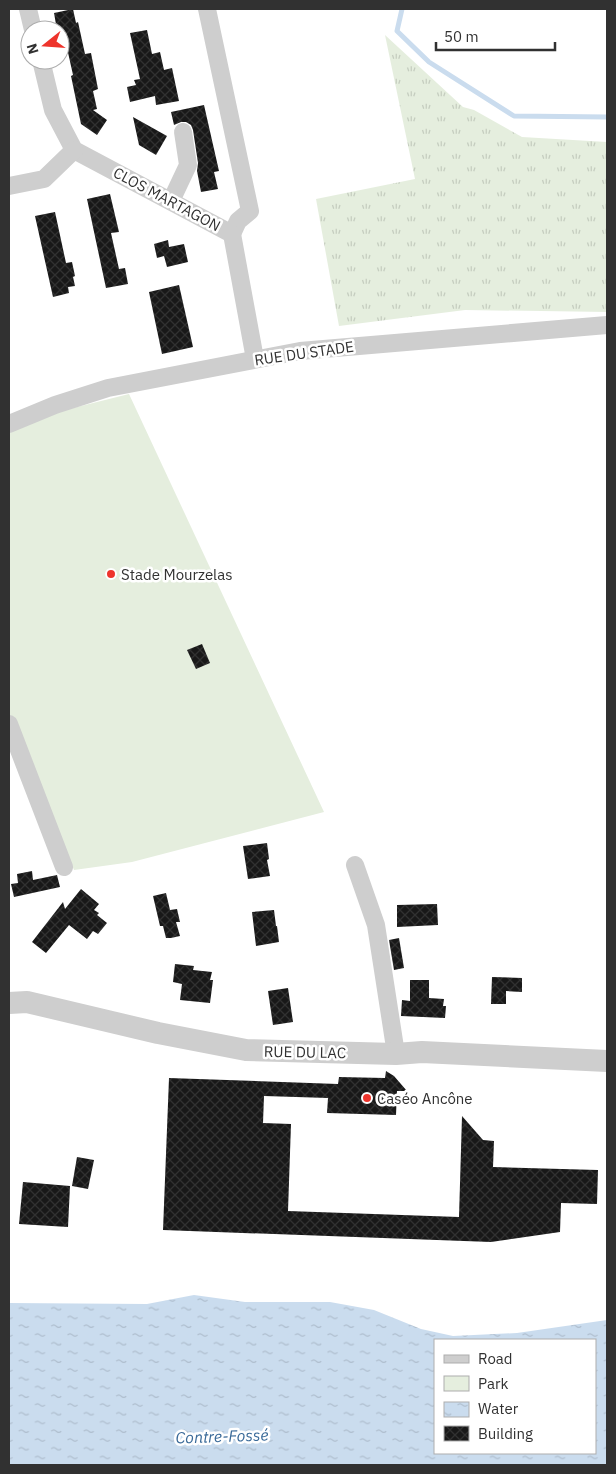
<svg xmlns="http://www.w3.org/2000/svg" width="616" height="1474" font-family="'IBM Plex Sans',sans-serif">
	<defs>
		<pattern id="grass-tufts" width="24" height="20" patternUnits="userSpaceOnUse" patternTransform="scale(1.25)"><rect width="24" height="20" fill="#e5eede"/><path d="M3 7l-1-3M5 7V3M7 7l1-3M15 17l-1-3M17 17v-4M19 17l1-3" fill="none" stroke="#c5cdbf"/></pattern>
		<pattern id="water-ripples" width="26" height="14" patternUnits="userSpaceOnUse" patternTransform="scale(1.25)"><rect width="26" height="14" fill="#cadcee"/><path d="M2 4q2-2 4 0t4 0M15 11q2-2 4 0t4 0" fill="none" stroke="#aebdcd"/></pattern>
		<pattern id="building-cross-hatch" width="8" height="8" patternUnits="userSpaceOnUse" patternTransform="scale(1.25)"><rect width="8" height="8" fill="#181818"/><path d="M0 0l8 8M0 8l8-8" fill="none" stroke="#313131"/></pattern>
	</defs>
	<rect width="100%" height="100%" fill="#fff"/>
	<polygon fill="url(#grass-tufts)" points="385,35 463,107 474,110 522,137 607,142 607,312 465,310 339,326 316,199 415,179"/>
	<polygon fill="#e5eede" points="129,394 324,812 132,862 74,870 9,716 9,432 65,410"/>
	<path fill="url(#water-ripples)" fill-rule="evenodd" d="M 194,1295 L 245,1302 L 330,1302 L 374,1310 L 421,1329 L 453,1336 L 517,1333 L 607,1320 L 607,1465 L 9,1465 L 9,1303 L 147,1304 ZM 435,1340 L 595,1340 L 595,1453 L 435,1453 Z"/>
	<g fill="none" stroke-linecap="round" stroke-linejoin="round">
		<polyline stroke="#cadcee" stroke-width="5" points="402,9 397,31 429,62 514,116 607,117"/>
	</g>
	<g fill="url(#building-cross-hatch)">
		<polygon points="73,9 76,23 78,22 85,54 91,53 98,89 93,91 97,109 93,110 107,120 97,135 81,124 71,76 73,75 67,48 62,49 60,30 57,30 54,13"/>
		<polygon points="147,30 152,54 160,52 164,70 172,68 179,101 156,105 155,96 130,102 127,87 136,85 134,80 140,79 130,33"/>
		<polygon points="204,105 219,171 214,172 218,189 201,192 197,171 198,163 193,130 191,125 186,122 181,122 174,125 171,112"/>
		<polygon points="133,117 167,136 156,155 139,145"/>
		<polygon points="110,194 119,232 111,233 119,269 125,268 128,284 106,288 87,199"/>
		<polygon points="55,212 66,263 72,262 75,276 73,277 75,286 68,287 69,293 53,297 35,216"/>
		<polygon points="168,240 169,247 184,244 188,262 167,267 164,256 157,258 154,244"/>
		<polygon points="179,285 193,347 162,354 149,292"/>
		<polygon points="202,644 210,663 196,669 187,650"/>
		<polygon points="267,843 269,859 267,860 270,876 248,879 243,846"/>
		<polygon points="32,871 33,880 57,875 60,887 14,897 11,884 18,883 17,874"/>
		<polygon points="81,889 99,904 94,910 99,913 97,915 107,923 98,934 93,931 87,939 69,925 46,953 32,942 63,902 65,909"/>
		<polygon points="166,893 170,910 177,909 180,922 176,922 180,936 171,938 166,938 163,926 160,926 153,896"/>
		<polygon points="437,904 438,925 397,927 397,905"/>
		<polygon points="274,910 276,926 277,926 279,942 256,946 252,912"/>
		<polygon points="399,938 404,968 394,970 389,940"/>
		<polygon points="175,964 194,966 193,970 212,972 210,980 213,980 210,1003 180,1000 182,984 173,982"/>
		<polygon points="492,977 522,978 522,992 506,991 506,1004 491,1004"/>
		<polygon points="410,980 429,980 429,998 444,999 443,1006 446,1006 445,1018 401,1016 402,1000 410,1001"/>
		<polygon points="288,988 293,1022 273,1025 268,991"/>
		<polygon points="386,1071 394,1076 407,1091 397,1091 396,1115 327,1113 328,1098 264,1096 263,1123 291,1124 288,1211 459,1217 462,1116 483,1140 494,1141 493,1167 598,1170 597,1204 561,1203 560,1232 491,1242 163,1230 169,1078 338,1084 339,1077 385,1078"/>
		<polygon points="77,1157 94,1160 88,1189 72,1186"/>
		<polygon points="23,1182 70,1186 68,1227 19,1224"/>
	</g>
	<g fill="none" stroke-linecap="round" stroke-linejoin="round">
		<g stroke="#cecece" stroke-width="18">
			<polyline points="28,9 33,30"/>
			<polyline points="207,9 250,211 238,221 232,234"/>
			<polyline points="41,60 53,110 74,150 232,234 255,359"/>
			<polyline points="9,186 44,179 74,150"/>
			<polyline points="171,201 188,165 183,132"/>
			<polyline points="9,424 55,405 108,388 300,351 607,325"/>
			<polyline points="9,724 64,867"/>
			<polyline points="355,865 376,925 396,1054"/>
		</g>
		<polyline stroke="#cecece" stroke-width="22" points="9,1003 27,1002 158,1033 246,1050 396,1054 422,1052 607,1061"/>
	</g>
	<g fill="#ee342c" stroke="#fff" stroke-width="2">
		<circle cx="111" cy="574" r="5"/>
		<circle cx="367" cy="1098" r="5"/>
	</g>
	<g text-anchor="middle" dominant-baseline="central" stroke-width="5" stroke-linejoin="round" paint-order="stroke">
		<g font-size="15" fill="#313131" stroke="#fff">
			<text transform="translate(167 199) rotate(28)">CLOS MARTAGON</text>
			<text transform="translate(304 353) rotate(-8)">RUE DU STADE</text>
			<text transform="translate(305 1052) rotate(1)">RUE DU LAC</text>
		</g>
		<g font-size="15" fill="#313131" stroke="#fff" text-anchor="start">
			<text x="121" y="574">Stade Mourzelas</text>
			<text x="377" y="1098">Caséo Ancône</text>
		</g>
		<g font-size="16" font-style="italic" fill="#396998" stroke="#fff">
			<text transform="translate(222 1436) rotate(-2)">Contre-Fossé</text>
		</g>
	</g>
	<rect width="616" height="1474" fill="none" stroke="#313131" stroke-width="20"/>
	<rect x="434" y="1339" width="162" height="115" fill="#ffffff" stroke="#adadad"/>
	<rect x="444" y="1355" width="25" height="8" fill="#cecece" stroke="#adadad"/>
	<text x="478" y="1364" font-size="15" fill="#313131">Road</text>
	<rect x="444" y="1376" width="25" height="15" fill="#e5eede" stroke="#adadad"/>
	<text x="478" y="1389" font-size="15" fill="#313131">Park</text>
	<rect x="444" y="1402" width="25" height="15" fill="url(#water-ripples)" stroke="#adadad"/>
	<text x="478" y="1414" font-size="15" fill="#313131">Water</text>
	<rect x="444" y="1426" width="25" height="15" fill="url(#building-cross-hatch)" stroke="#adadad"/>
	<text x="478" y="1439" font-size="15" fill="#313131">Building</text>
	<g transform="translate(45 45) rotate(253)"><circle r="24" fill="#ffffff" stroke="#adadad"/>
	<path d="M0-4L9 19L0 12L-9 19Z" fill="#ee342c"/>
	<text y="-8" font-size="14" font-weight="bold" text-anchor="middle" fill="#313131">N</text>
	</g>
	<path d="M436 42v8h119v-8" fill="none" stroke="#313131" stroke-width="2.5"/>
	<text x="444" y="42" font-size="15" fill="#313131" stroke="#ffffff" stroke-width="4" paint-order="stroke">50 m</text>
</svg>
